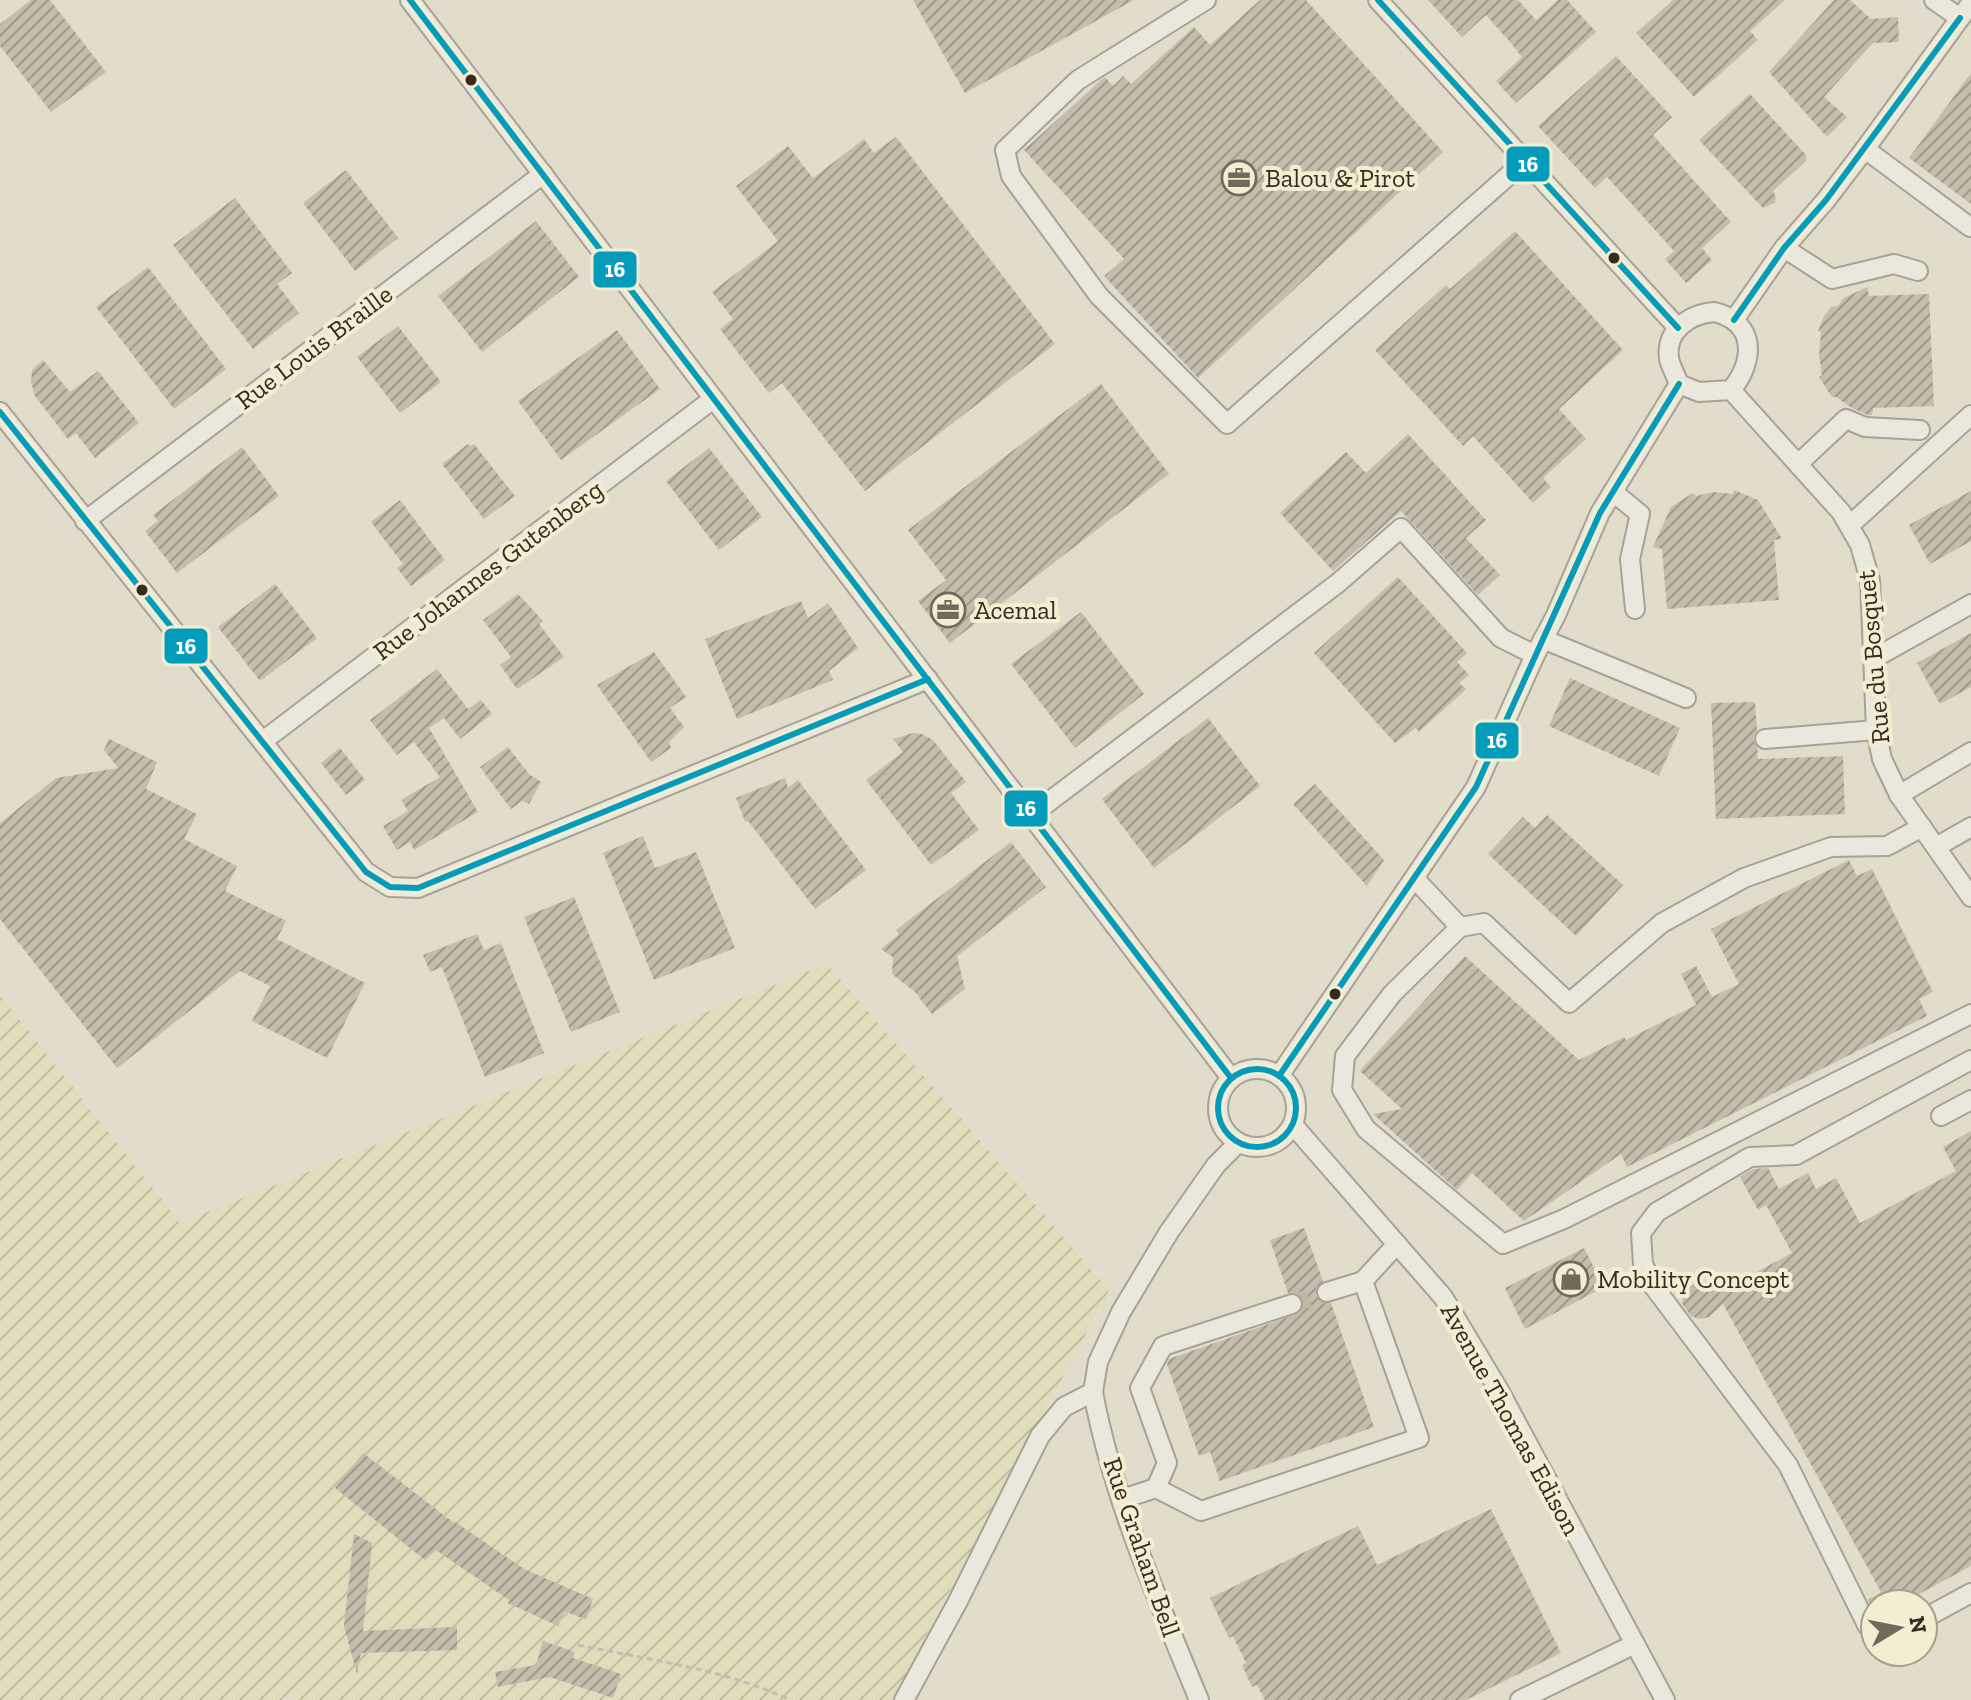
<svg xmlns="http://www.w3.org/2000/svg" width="1971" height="1700" font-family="'Zilla Slab',serif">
	<defs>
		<pattern id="farmland-furrows" width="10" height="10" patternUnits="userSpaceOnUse" patternTransform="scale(2)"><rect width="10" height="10" fill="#e1ddbc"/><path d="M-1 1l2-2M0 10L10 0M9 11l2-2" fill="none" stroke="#c2bea1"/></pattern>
		<pattern id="building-hatch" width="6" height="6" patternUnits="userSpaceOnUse" patternTransform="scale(2)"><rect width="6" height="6" fill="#c5bcac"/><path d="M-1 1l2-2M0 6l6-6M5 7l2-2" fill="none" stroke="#a1998b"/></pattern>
	</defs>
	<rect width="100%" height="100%" fill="#e2ddcb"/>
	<polygon fill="url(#farmland-furrows)" points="827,964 1109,1290 892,1700 300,1700 285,1697 283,1700 0,1700 0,995 180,1223"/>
	<g fill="url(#building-hatch)">
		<polygon points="31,0 50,0 106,72 51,112 0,46 0,24"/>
		<polygon points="913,0 1134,0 965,93"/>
		<polygon points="1260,0 1306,0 1443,152 1198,378 1104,276 1124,259 1024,150 1101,80 1105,77 1113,86 1123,76 1131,84 1194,27 1210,45"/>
		<polygon points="1428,0 1518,0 1536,20 1558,0 1567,0 1596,32 1516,103 1496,81 1522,57 1510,42 1486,15 1462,37"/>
		<polygon points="1673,0 1785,0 1750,31 1758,40 1694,97 1636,33"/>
		<polygon points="1834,0 1850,0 1871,19 1898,17 1899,42 1873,43 1824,97 1847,117 1827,137 1769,72"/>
		<polygon points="1616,56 1672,117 1653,135 1731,222 1702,248 1712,260 1686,283 1665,259 1674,251 1629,201 1607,177 1595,188 1538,126"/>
		<polygon points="1971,73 1971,204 1909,158"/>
		<polygon points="1750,94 1806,155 1806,161 1773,191 1776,197 1775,203 1763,208 1699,140"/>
		<polygon points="896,137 1055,344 865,491 782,383 769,393 720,329 733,319 712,292 778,241 736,186 788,146 813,178 864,139 874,153"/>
		<polygon points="346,170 398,238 355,271 303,203"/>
		<polygon points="235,198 292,273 277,284 299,313 253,349 173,245"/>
		<polygon points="536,221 579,277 482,352 438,296"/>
		<polygon points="1515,231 1623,350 1559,409 1586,439 1543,478 1551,487 1533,503 1473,436 1463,446 1375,350 1446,285 1450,289"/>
		<polygon points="148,267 226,369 174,409 96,307"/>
		<polygon points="1867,287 1869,296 1929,294 1934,406 1873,408 1872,415 1868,415 1852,408 1836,397 1832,397 1819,377 1822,375 1819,355 1821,332 1818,331 1824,316 1831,307 1838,306 1844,298"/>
		<polygon points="398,326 441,382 400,413 357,357"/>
		<polygon points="617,330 660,389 561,460 518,401"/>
		<polygon points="43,360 70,392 98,371 139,423 95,458 76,433 68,439 35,396 31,382 32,370"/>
		<polygon points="1101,384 1169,474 950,643 918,601 946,580 908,530"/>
		<polygon points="1408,434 1486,520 1466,538 1500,575 1478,595 1401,511 1333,571 1280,513 1346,452 1366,473"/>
		<polygon points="468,444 470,446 474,444 515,496 484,519 442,464"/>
		<polygon points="242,447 279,496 177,573 145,531 158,521 153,515"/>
		<polygon points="709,448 762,517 719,550 666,481"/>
		<polygon points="1734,490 1758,500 1782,539 1774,540 1779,600 1667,609 1662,549 1653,547 1671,507 1693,493 1696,496 1713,492 1733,494"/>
		<polygon points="1971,491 1971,541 1930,564 1909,525"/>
		<polygon points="400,500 445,560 411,586 397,568 403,564 371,522"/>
		<polygon points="1398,577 1467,653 1457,662 1469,675 1459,683 1466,689 1419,732 1416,728 1395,743 1314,653"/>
		<polygon points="275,584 317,638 260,681 218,627"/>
		<polygon points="518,594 543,621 539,624 564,657 517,689 500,665 511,657 483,620"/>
		<polygon points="801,601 808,618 828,603 858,648 829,671 833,680 737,719 705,639"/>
		<polygon points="1081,612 1144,694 1075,748 1011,664"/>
		<polygon points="1971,633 1971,687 1940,704 1917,663"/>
		<polygon points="654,652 686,697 670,708 684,727 669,742 671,748 651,762 597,685"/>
		<polygon points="437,669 468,709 481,700 492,714 460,739 444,718 429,728 478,812 414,850 410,842 397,850 383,826 408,811 401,800 440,777 414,742 397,755 370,720"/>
		<polygon points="1570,678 1680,728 1659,776 1549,726"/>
		<polygon points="1755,702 1757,731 1753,739 1757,748 1758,759 1843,756 1845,814 1716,819 1711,703"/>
		<polygon points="1208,718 1260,786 1154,868 1102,799"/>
		<polygon points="913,733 922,734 933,740 966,782 951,793 979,830 931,865 866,780 903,752 893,739"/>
		<polygon points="109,739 157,762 146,789 197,814 184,839 237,866 225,891 286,921 277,939 365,983 327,1058 252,1021 270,986 240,971 117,1068 0,919 0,823 56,778 118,768 104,750"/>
		<polygon points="508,747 529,774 541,782 529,804 522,801 511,809 480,767"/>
		<polygon points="340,748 365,780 346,795 321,763"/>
		<polygon points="785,778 788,788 798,780 866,870 815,909 749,822 745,821 736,798"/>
		<polygon points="1315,784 1384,860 1367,886 1293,804"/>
		<polygon points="1547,815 1623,885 1576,936 1488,854 1523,817 1535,828"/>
		<polygon points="643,836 655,868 696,852 735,948 654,980 603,853"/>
		<polygon points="1011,842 1046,887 957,956 965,989 932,1014 915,992 892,974 893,957 881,949 899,934 896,930"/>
		<polygon points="1849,860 1857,876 1872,869 1933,992 1919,999 1927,1016 1627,1167 1621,1154 1524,1221 1472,1173 1457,1190 1373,1114 1402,1109 1360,1071 1465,956 1579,1060 1624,1037 1626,1040 1696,1005 1681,974 1696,966 1712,997 1739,984 1711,929"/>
		<polygon points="574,897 620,1012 571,1032 524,917"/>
		<polygon points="477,934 484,950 501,943 544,1053 485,1077 442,967 430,972 423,955"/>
		<polygon points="1971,1131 1971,1566 1901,1604 1870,1604 1868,1600 1881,1592 1723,1304 1709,1317 1700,1319 1691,1316 1683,1305 1682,1297 1686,1289 1697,1282 1706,1282 1722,1291 1792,1253 1766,1205 1758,1210 1740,1177 1746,1173 1754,1169 1768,1168 1779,1189 1808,1173 1816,1189 1836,1178 1860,1223 1956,1171 1943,1147"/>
		<polygon points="1304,1228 1323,1281 1316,1289 1316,1296 1324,1303 1331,1303 1374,1427 1220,1481 1210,1452 1199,1456 1167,1364 1169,1359 1300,1313 1303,1300 1295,1293 1288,1293 1270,1240"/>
		<polygon points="1584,1248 1604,1287 1525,1329 1505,1288"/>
		<polygon points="363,1453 454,1523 455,1522 524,1569 593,1599 586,1620 565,1611 558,1626 508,1603 509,1600 436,1550 425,1560 335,1488"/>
		<polygon points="1491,1509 1561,1653 1466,1700 1265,1700 1257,1685 1252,1687 1242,1665 1246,1663 1233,1636 1229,1638 1210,1598 1358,1526 1377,1565"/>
		<polygon points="354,1534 372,1543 363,1631 457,1627 457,1650 361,1653 357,1674 344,1626"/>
		<polygon points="543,1641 575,1652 573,1658 621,1674 613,1698 550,1677 498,1687 495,1672 536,1665"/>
	</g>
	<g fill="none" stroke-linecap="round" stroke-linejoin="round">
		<polyline stroke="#bfb9a8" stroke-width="18" stroke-dasharray="18 9" stroke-linecap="butt" points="1292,1304 1327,1292"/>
		<g stroke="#a7a295" stroke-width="22">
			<g id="minor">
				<polyline points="410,0 1231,1078"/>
				<polyline points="1206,0 1078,80 1005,150 1011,176 1099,296 1227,424 1525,161"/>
				<polyline points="1378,0 1678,328"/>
				<polyline points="1934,0 1960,18"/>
				<polyline points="1865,149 1970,227"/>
				<polyline points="1784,248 1832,279 1894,264 1918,271"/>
				<path d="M 1714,312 C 1757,322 1755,362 1731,390 L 1699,392 L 1679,384 C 1676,376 1671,367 1669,359 C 1665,331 1689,314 1714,312 Z"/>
				<polyline points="1734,320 1784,248 1826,200 1865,149 1971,3"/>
				<polyline points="1731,390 1841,512 1860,545 1870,580 1876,730 1882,759 1899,795 1971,897"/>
				<polyline points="0,412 366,872 390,887 418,888 928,679"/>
				<polyline points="1798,464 1846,419 1865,427 1920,430"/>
				<polyline points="1613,492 1640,514 1630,559 1635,609"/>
				<polyline points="85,521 543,174"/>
				<polyline points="1850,525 1971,415"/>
				<polyline points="1543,639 1686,698"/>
				<polyline points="1873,659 1971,604"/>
				<polyline points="1765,739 1876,730"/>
				<polyline points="263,741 713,399"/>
				<polyline points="1899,795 1971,752"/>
				<polyline points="1038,810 1338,583 1401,528 1501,638 1535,655"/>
				<polyline points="1936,847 1971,827"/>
				<polyline points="1415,879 1460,927 1484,923 1569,1003 1662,923 1744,878 1831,847 1887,846 1922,827"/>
				<polyline points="1460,927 1392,994 1345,1056 1342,1090 1366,1129 1503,1244 1564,1219 1971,1014"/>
				<circle cx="1257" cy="1108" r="39"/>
				<polyline points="1279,1076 1476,787 1535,655 1556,615 1600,513 1679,384"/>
				<polyline points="1941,1116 1971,1100"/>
				<polyline points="1293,1125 1443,1297 1500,1392 1665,1700"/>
				<polyline points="1327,1292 1363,1281"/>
				<path d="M 1093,1392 C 1113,1499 1158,1600 1199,1700"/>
				<polyline points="1156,1488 1167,1463 1140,1388 1163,1346 1292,1304"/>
				<polyline points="1122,1499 1156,1488 1201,1511 1419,1438 1363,1281 1397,1244"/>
				<polyline points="1923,1619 1971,1593"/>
				<polyline points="1875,1627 1867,1625 1788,1465 1654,1287 1643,1264 1641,1233 1657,1212 1750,1157 1796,1155 1971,1060"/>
				<polyline points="904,1700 957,1603 1040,1436 1064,1407 1093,1392 1098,1362 1121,1312 1169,1232 1216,1165 1238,1143"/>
				<polyline points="1520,1700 1635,1644"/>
			</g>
		</g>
		<path stroke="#c2beb4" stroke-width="3" stroke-dasharray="6 4" stroke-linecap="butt" d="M 578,1645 C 650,1660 724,1669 790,1700"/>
		<use href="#minor" stroke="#eae7dd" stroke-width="18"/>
		<g stroke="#f3edd2" stroke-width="12">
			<g id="bus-1">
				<polyline points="410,0 1231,1078"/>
				<polyline points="1378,0 1678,328"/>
				<polyline points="1734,320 1784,248 1826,200 1960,18"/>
				<polyline points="0,412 366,872 390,887 418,888 928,679"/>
				<circle cx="1257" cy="1108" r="39"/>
				<polyline points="1279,1076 1476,787 1600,513 1679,384"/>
			</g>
		</g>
		<use href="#bus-1" stroke="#059cbc" stroke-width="6"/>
	</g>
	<defs>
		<g id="office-ring" transform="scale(1.8)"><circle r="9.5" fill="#f3edd2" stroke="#72695b" stroke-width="1.5"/><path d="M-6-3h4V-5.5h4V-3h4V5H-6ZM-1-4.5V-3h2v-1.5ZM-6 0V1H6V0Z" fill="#72695b"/></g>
		<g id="shop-ring" transform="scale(1.8)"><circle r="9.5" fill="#f3edd2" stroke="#72695b" stroke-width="1.5"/><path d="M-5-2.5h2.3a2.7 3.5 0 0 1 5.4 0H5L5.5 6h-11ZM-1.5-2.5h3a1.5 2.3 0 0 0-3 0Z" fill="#72695b"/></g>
	</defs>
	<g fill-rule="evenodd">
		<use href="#office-ring" x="1239" y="178"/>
		<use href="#office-ring" x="948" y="610"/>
		<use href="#shop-ring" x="1571" y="1279"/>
	</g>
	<g fill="#352b1e" stroke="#f3edd2" stroke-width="3">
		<circle cx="471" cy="80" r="7"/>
		<circle cx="1614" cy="258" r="7"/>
		<circle cx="142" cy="590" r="7"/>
		<circle cx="1335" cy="994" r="7"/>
	</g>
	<g text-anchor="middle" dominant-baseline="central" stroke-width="8" stroke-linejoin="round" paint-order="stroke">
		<g font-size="26" fill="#352b1e" stroke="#f3edd2" text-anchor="start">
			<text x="1265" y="178">Balou &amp; Pirot</text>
			<text x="974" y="610">Acemal</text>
			<text x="1597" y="1279">Mobility Concept</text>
		</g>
		<g font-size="26" fill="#352b1e" stroke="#f3edd2">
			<text transform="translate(314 347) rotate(-37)">Rue Louis Braille</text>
			<text transform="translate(488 570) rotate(-37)">Rue Johannes Gutenberg</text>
			<text transform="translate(1873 657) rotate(-95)">Rue du Bosquet</text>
			<text transform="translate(1511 1419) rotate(61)">Avenue Thomas Edison</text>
			<text transform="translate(1142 1547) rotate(71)">Rue Graham Bell</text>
		</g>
	</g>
	<g stroke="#f3edd2" stroke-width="3">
		<rect x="1505" y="145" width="46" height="38" rx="8" fill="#059cbc"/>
		<rect x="592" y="250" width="46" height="39" rx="8" fill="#059cbc"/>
		<rect x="163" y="627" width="46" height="38" rx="8" fill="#059cbc"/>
		<rect x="1474" y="721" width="46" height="39" rx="8" fill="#059cbc"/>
		<rect x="1003" y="789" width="46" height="39" rx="8" fill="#059cbc"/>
	</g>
	<g font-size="22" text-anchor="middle" font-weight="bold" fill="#fff">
		<text x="1528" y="172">16</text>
		<text x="615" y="277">16</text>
		<text x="186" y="654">16</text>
		<text x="1497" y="748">16</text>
		<text x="1026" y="816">16</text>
	</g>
	<g transform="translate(1899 1628) rotate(80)"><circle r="38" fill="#f3edd2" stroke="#a79f8a" stroke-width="2"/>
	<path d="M0-6L14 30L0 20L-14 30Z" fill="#72695b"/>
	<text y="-12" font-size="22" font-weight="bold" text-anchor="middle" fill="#352b1e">N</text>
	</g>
</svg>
